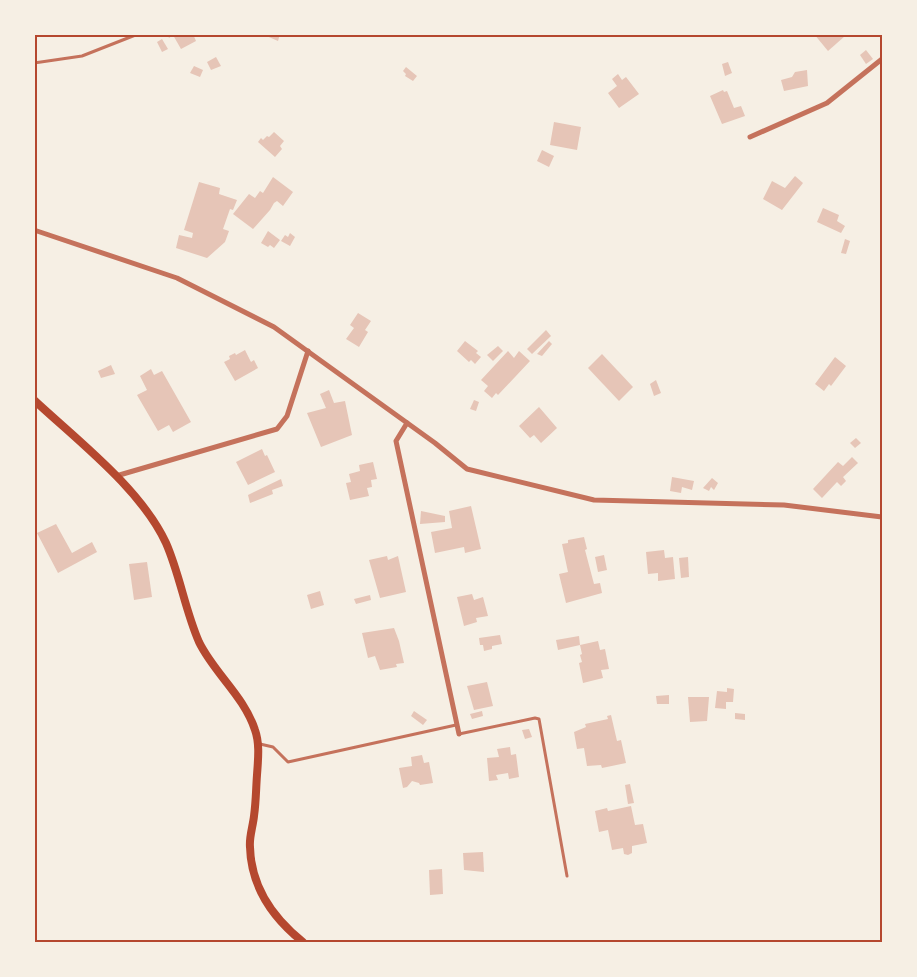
<svg xmlns="http://www.w3.org/2000/svg" width="917" height="977" font-family="'Open Sans',sans-serif">
	<rect width="100%" height="100%" fill="#f6efe4"/>
	<g fill="#e6c5b7">
		<polygon points="167,34 193,34 196,41 181,49 173,35 169,38"/>
		<polygon points="262,34 280,34 278,41"/>
		<polygon points="814,34 843,34 845,36 828,51"/>
		<polygon points="162,39 168,49 162,52 157,42"/>
		<polygon points="866,50 873,59 866,64 860,55"/>
		<polygon points="216,57 221,66 211,70 207,62"/>
		<polygon points="728,62 732,73 725,76 722,64"/>
		<polygon points="194,66 203,70 200,77 190,73"/>
		<polygon points="406,67 417,76 413,81 405,76 406,74 403,71"/>
		<polygon points="807,70 808,86 784,91 781,80 792,77 795,72"/>
		<polygon points="618,74 622,80 626,77 639,94 619,108 608,93 617,86 612,79"/>
		<polygon points="723,90 724,92 727,91 734,108 741,106 745,116 722,124 710,96"/>
		<polygon points="554,122 581,127 577,150 550,145"/>
		<polygon points="274,132 284,141 280,146 282,149 275,157 258,142 261,138 263,140 267,136 269,137"/>
		<polygon points="542,150 554,156 549,167 537,161"/>
		<polygon points="795,176 803,183 782,210 763,199 772,181 785,188"/>
		<polygon points="273,177 293,192 283,206 277,201 274,203 270,210 253,229 233,214 249,194 255,198 260,191 263,193"/>
		<polygon points="199,182 220,188 219,194 237,200 233,210 230,209 223,229 229,231 225,242 207,258 176,248 179,235 192,238 193,233 184,230"/>
		<polygon points="823,208 839,215 837,221 845,226 841,233 817,222"/>
		<polygon points="268,231 280,240 274,248 270,245 268,247 261,243"/>
		<polygon points="290,233 295,237 290,246 281,241 285,235 288,237"/>
		<polygon points="845,239 850,241 846,254 841,253"/>
		<polygon points="358,313 371,321 365,330 368,332 359,347 346,339 354,328 350,325"/>
		<polygon points="546,330 551,336 532,354 527,349"/>
		<polygon points="465,341 478,351 476,353 481,357 475,364 471,360 469,362 457,351"/>
		<polygon points="549,341 552,344 542,356 537,354"/>
		<polygon points="498,346 503,351 493,361 487,355"/>
		<polygon points="245,350 251,362 254,360 258,368 235,381 224,362 230,359 229,356 235,353 236,355"/>
		<polygon points="508,351 514,358 519,351 530,361 498,395 496,393 492,398 484,391 488,386 481,380"/>
		<polygon points="602,354 633,387 619,401 588,368"/>
		<polygon points="835,357 846,366 831,386 829,384 824,391 815,384"/>
		<polygon points="111,365 115,374 101,378 98,371"/>
		<polygon points="151,369 154,375 162,371 191,422 173,432 169,425 158,431 137,395 147,390 140,376"/>
		<polygon points="656,380 661,393 654,396 650,384"/>
		<polygon points="329,390 334,403 345,401 352,435 321,447 307,413 326,408 320,394"/>
		<polygon points="474,400 479,402 476,411 470,409"/>
		<polygon points="539,407 557,428 541,443 534,435 530,438 519,426"/>
		<polygon points="856,438 861,443 855,448 850,443"/>
		<polygon points="262,449 265,456 267,455 275,472 248,485 236,462"/>
		<polygon points="852,457 858,463 843,477 846,481 841,486 837,482 822,498 813,489 838,462 843,466"/>
		<polygon points="373,462 377,479 371,480 372,487 367,488 369,496 350,500 346,483 351,482 349,474 360,471 359,465"/>
		<polygon points="672,477 694,481 692,490 682,487 681,493 670,491"/>
		<polygon points="712,478 718,483 714,490 711,487 709,491 703,488"/>
		<polygon points="281,479 283,486 272,490 273,494 250,503 248,495"/>
		<polygon points="471,506 481,549 465,553 464,547 435,553 431,532 452,528 449,511"/>
		<polygon points="421,511 445,516 445,522 420,524"/>
		<polygon points="56,524 72,553 92,542 97,552 58,573 37,533"/>
		<polygon points="584,537 587,549 585,550 594,584 600,583 602,593 566,603 559,574 568,572 562,544 568,543 568,540"/>
		<polygon points="664,550 665,558 673,557 675,579 658,581 658,573 648,574 646,552"/>
		<polygon points="604,555 607,570 598,572 595,557"/>
		<polygon points="387,556 388,560 398,556 406,592 380,598 369,560"/>
		<polygon points="688,557 689,577 681,578 679,558"/>
		<polygon points="147,562 152,597 134,600 129,564"/>
		<polygon points="320,591 324,605 311,609 307,595"/>
		<polygon points="472,594 474,600 483,597 488,616 476,618 477,622 464,626 457,597"/>
		<polygon points="370,595 371,600 356,604 354,599"/>
		<polygon points="394,628 399,641 404,663 396,664 397,667 380,670 375,656 368,658 362,633"/>
		<polygon points="500,635 502,644 492,646 492,649 484,651 483,645 480,645 479,638"/>
		<polygon points="579,636 580,645 598,641 600,650 605,649 609,669 601,670 603,678 583,683 579,663 582,662 580,655 582,654 580,645 558,650 556,640"/>
		<polygon points="487,682 493,706 474,710 467,686"/>
		<polygon points="727,688 734,689 733,702 726,702 726,709 715,708 717,691 727,692"/>
		<polygon points="669,695 669,704 657,704 656,696"/>
		<polygon points="688,697 709,697 707,721 690,722"/>
		<polygon points="414,711 427,720 423,725 411,716"/>
		<polygon points="482,711 483,716 472,719 470,714"/>
		<polygon points="735,713 745,714 745,720 735,719"/>
		<polygon points="611,715 617,741 621,740 626,763 602,768 601,765 587,766 584,748 577,749 574,732 586,727 585,724 608,719 607,716"/>
		<polygon points="529,729 532,737 525,739 522,730"/>
		<polygon points="510,747 511,755 516,754 519,777 509,779 508,773 496,775 498,780 489,781 487,758 499,757 497,749"/>
		<polygon points="422,755 424,763 429,762 433,783 420,785 419,783 412,781 407,787 403,788 399,768 412,766 411,757"/>
		<polygon points="630,784 634,803 628,804 625,785"/>
		<polygon points="631,806 635,825 643,824 647,843 632,846 632,853 628,855 624,854 623,848 612,850 608,830 599,832 595,811 607,808 608,811"/>
		<polygon points="483,852 484,872 464,870 463,853"/>
		<polygon points="442,869 443,894 430,895 429,870"/>
	</g>
	<g fill="none" stroke-linecap="round" stroke-linejoin="round">
		<g stroke="#c5725c" stroke-width="3">
			<polyline points="34,63 82,56 138,34"/>
			<polyline points="459,734 535,718 539,719 567,876"/>
			<polyline points="260,744 273,747 288,762 456,725"/>
		</g>
		<g stroke="#c5725c" stroke-width="5">
			<polyline points="750,137 827,103 882,59"/>
			<polyline points="34,230 177,278 274,327 435,443 467,469 594,500 784,505 882,517"/>
			<polyline points="407,423 396,441 459,734"/>
			<polyline points="116,476 277,429 287,416 308,351"/>
		</g>
		<path stroke="#b5482f" stroke-width="8" d="M 34,400 C 78,441 141,489 166,543 C 180,575 185,610 199,642 C 214,673 244,696 255,730 C 260,744 258,760 257,775 C 256,788 256,802 254,816 C 253,826 249,837 250,847 C 251,887 273,918 303,942"/>
	</g>
	<rect width="917" height="977" fill="none" stroke="#f6efe4" stroke-width="72"/>
	<rect x="36" y="36" width="845" height="905" fill="none" stroke="#b5482f" stroke-width="2"/>
</svg>
